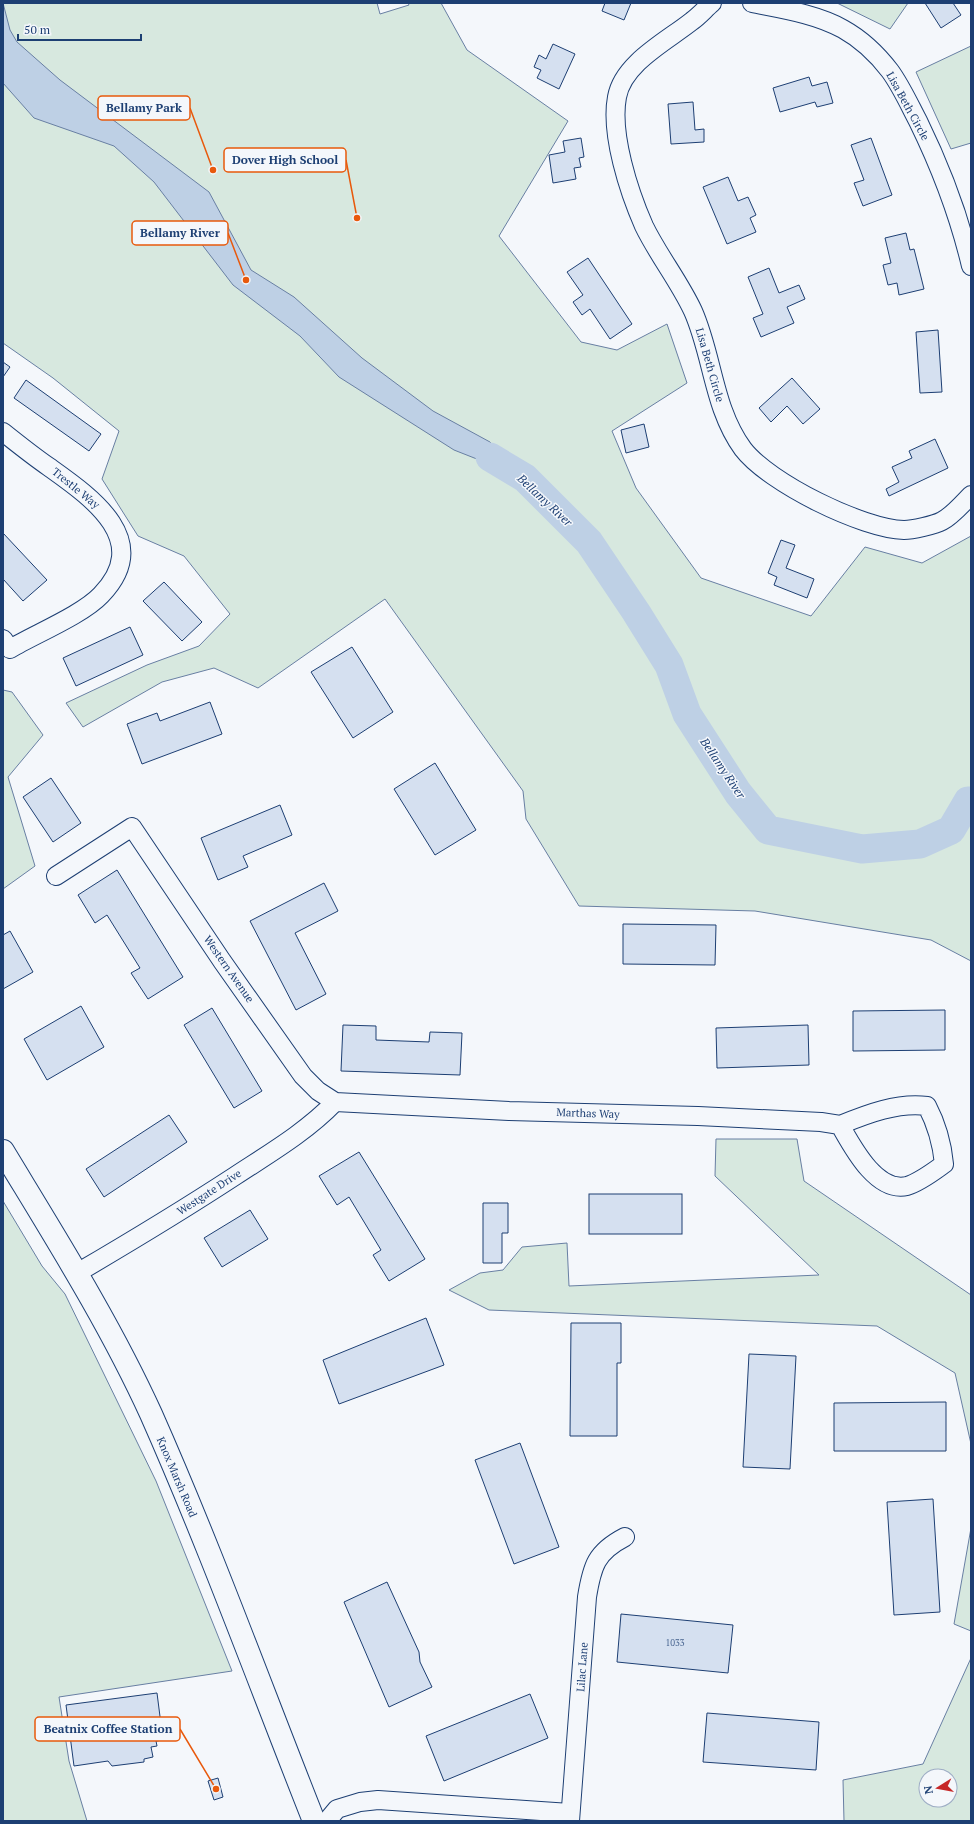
<svg xmlns="http://www.w3.org/2000/svg" width="974" height="1824" font-family="'PT Serif',serif">
	<rect width="100%" height="100%" fill="#f4f7fb"/>
	<g fill="#d7e8df" stroke="#687fa3" fill-rule="evenodd">
		<polygon points="3,3 377,3 380,14 409,5 408,3 441,3 467,50 568,121 499,236 581,342 617,350 667,324 687,383 612,431 636,488 701,578 811,616 865,547 922,563 971,536 971,961 931,940 755,911 579,906 526,819 523,791 385,599 258,688 214,668 162,682 83,727 66,703 147,665 199,646 230,614 184,556 138,536 102,479 119,431 53,378 3,343"/>
		<polygon points="837,3 908,3 890,29"/>
		<polygon points="971,46 971,143 951,149 916,72"/>
		<polygon points="3,690 12,692 43,735 8,777 35,866 3,889"/>
		<polygon points="716,1139 797,1139 804,1181 971,1295 971,1444 955,1373 877,1326 489,1310 449,1290 480,1273 503,1270 522,1247 567,1243 569,1286 819,1275 715,1176"/>
		<polygon points="3,1201 42,1266 65,1294 156,1481 232,1671 59,1697 69,1761 87,1821 3,1821"/>
		<polygon points="971,1528 971,1631 954,1624"/>
		<path d="M 971,1658 L 971,1821 L 844,1821 L 843,1780 L 923,1764 ZM 926,1776 L 950,1776 L 950,1800 L 926,1800 Z"/>
	</g>
	<polygon fill="#bed0e5" stroke="#687fa3" points="3,3 10,30 17,42 60,80 209,192 251,270 294,297 362,358 433,411 490,442 525,478 454,450 339,377 300,336 233,285 154,182 114,146 34,118 3,83"/>
	<g fill="none" stroke-linecap="round" stroke-linejoin="round">
		<polyline stroke="#bed0e5" stroke-width="29" points="490,457 525,478 589,542 636,612 669,665 687,714 738,793 768,830 862,849 920,844 951,830 968,801 971,801"/>
	</g>
	<g fill="#d5e0f0" stroke="#1d3f73">
		<polygon points="605,3 631,3 624,20 602,11"/>
		<polygon points="925,3 953,3 961,15 941,28"/>
		<polygon points="553,44 575,54 559,89 537,78 541,70 534,67 539,55 546,59"/>
		<polygon points="809,77 812,86 827,82 833,103 817,107 815,102 780,112 773,88"/>
		<polygon points="693,102 695,130 704,129 704,142 671,144 668,104"/>
		<polygon points="581,138 584,157 579,158 581,167 574,168 576,179 553,183 549,155 565,152 563,141"/>
		<polygon points="871,138 892,195 863,206 854,183 864,180 851,145"/>
		<polygon points="728,177 738,201 748,197 756,215 750,218 756,232 727,244 703,187"/>
		<polygon points="906,233 910,250 914,249 924,289 899,295 897,283 888,285 883,265 891,263 885,238"/>
		<polygon points="588,258 632,324 610,339 590,309 582,315 573,302 583,295 567,272"/>
		<polygon points="769,268 779,293 799,285 805,299 787,307 794,323 761,337 753,318 763,314 748,277"/>
		<polygon points="938,330 942,392 920,393 916,332"/>
		<polygon points="3,362 10,367 3,377"/>
		<polygon points="792,378 820,409 803,424 787,406 771,422 759,408"/>
		<polygon points="26,380 101,434 89,451 14,398"/>
		<polygon points="644,424 649,447 626,453 621,430"/>
		<polygon points="935,439 948,468 889,496 886,489 899,482 892,467 912,458 909,451"/>
		<polygon points="3,533 47,580 23,601 3,579"/>
		<polygon points="781,540 795,545 786,568 814,579 807,598 774,585 777,577 768,573"/>
		<polygon points="164,582 202,622 182,641 143,601"/>
		<polygon points="130,627 143,655 76,686 63,658"/>
		<polygon points="352,647 393,712 353,738 311,672"/>
		<polygon points="210,702 222,734 142,764 127,724 157,713 160,721"/>
		<polygon points="435,763 476,830 435,855 394,789"/>
		<polygon points="51,778 81,823 53,842 23,797"/>
		<polygon points="280,805 292,835 243,856 248,867 218,880 201,838"/>
		<polygon points="117,870 183,977 148,999 131,973 140,968 107,915 95,923 78,895"/>
		<polygon points="324,883 338,911 295,933 326,994 296,1010 250,921"/>
		<polygon points="623,924 716,925 715,965 623,964"/>
		<polygon points="10,931 33,972 3,989 3,935"/>
		<polygon points="81,1006 104,1047 47,1080 24,1039"/>
		<polygon points="212,1008 262,1091 234,1108 184,1025"/>
		<polygon points="945,1010 945,1050 853,1051 853,1011"/>
		<polygon points="343,1025 376,1026 376,1040 429,1042 430,1032 462,1033 460,1075 341,1071"/>
		<polygon points="808,1025 809,1065 717,1068 716,1028"/>
		<polygon points="169,1115 187,1142 104,1197 86,1169"/>
		<polygon points="359,1152 425,1259 389,1281 373,1255 381,1250 349,1197 337,1205 319,1176"/>
		<rect x="589" y="1194" width="93" height="40"/>
		<polygon points="483,1203 508,1203 508,1233 502,1233 502,1263 483,1263"/>
		<polygon points="250,1210 268,1239 222,1267 204,1238"/>
		<polygon points="426,1318 444,1365 339,1404 323,1360"/>
		<polygon points="571,1323 621,1323 621,1363 617,1363 617,1436 570,1436"/>
		<polygon points="749,1354 796,1356 790,1469 743,1467"/>
		<polygon points="946,1402 946,1451 834,1451 834,1403"/>
		<polygon points="520,1443 559,1547 514,1564 475,1460"/>
		<polygon points="933,1499 940,1612 894,1615 887,1502"/>
		<polygon points="387,1582 419,1652 420,1662 432,1687 389,1707 344,1602"/>
		<polygon points="621,1614 733,1625 728,1673 617,1662"/>
		<polygon points="157,1693 163,1740 156,1741 157,1746 151,1747 153,1757 144,1759 144,1762 112,1766 108,1761 74,1766 66,1705"/>
		<polygon points="530,1694 548,1738 444,1781 426,1736"/>
		<polygon points="707,1713 819,1722 816,1770 703,1762"/>
		<polygon points="218,1778 223,1797 214,1800 208,1781"/>
	</g>
	<g fill="none" stroke-linecap="round" stroke-linejoin="round">
		<g stroke="#1d3f73" stroke-width="20">
			<g id="minor">
				<path d="M 712,3 C 705,9 699,16 692,21 C 667,41 623,63 617,97 C 610,134 629,192 644,226 C 658,255 679,281 693,311 C 713,356 713,408 743,449 C 769,483 863,529 904,530 C 912,530 935,525 942,521 C 952,516 963,503 971,495"/>
				<path d="M 752,3 C 782,9 816,14 843,29 C 861,39 877,54 890,71 C 901,86 909,104 918,121 C 941,168 959,215 971,266"/>
				<path d="M 3,432 C 18,444 33,456 49,467 C 91,497 154,540 101,595 C 82,615 35,634 10,649 L 3,639"/>
				<path d="M 56,876 L 132,827 L 222,961 L 303,1076 L 318,1091 L 335,1102 L 509,1111 L 698,1116 L 821,1122 L 840,1125 C 852,1146 876,1193 907,1186 C 920,1182 933,1172 944,1164 C 942,1143 937,1125 927,1106 C 898,1102 867,1114 840,1125"/>
				<path d="M 77,1273 C 130,1242 183,1210 235,1176 C 270,1153 306,1132 335,1102"/>
				<polyline points="327,1821 337,1809 360,1802 378,1800 570,1813"/>
				<path d="M 570,1821 L 587,1597 C 592,1566 596,1552 625,1537"/>
			</g>
		</g>
		<g stroke="#1d3f73" stroke-width="24">
			<path id="major" d="M 3,1151 C 55,1237 109,1322 151,1414 C 210,1547 260,1685 314,1821"/>
		</g>
		<use href="#minor" stroke="#f4f7fb" stroke-width="18"/>
		<use href="#major" stroke="#f4f7fb" stroke-width="22"/>
	</g>
	<g text-anchor="middle" dominant-baseline="central" stroke-width="3" stroke-linejoin="round" paint-order="stroke">
		<g font-size="9" fill="#4b6792">
			<text x="675" y="1643">1033</text>
		</g>
		<g font-size="11" fill="#1d3f73" stroke="#f4f7fb">
			<text transform="translate(908 106) rotate(61)">Lisa Beth Circle</text>
			<text transform="translate(710 365) rotate(74)">Lisa Beth Circle</text>
			<text transform="translate(76 488) rotate(39)">Trestle Way</text>
			<text transform="translate(229 969) rotate(55)">Western Avenue</text>
			<text transform="translate(588 1113) rotate(2)">Marthas Way</text>
			<text transform="translate(209 1192) rotate(-33)">Westgate Drive</text>
			<text transform="translate(177 1477) rotate(67)">Knox Marsh Road</text>
			<text transform="translate(582 1667) rotate(-86)">Lilac Lane</text>
		</g>
		<g font-size="12" font-style="italic" fill="#1d3f73" stroke="#f4f7fb">
			<text transform="translate(545 500) rotate(43)">Bellamy River</text>
			<text transform="translate(723 768) rotate(56)">Bellamy River</text>
		</g>
	</g>
	<path fill="none" stroke="#e8590c" stroke-width="1.5" d="M213 170L190 108M357 218L346 160M246 280L228 233M216 1789L180 1729"/>
	<g fill="#e8590c" stroke="#f4f7fb" stroke-width="1.5">
		<circle cx="213" cy="170" r="4"/>
		<circle cx="357" cy="218" r="4"/>
		<circle cx="246" cy="280" r="4"/>
		<circle cx="216" cy="1789" r="4"/>
	</g>
	<g fill="#f4f7fb" stroke="#e8590c" stroke-width="1.5">
		<rect x="98" y="96" width="92" height="24" rx="4"/>
		<rect x="224" y="148" width="122" height="24" rx="4"/>
		<rect x="132" y="221" width="96" height="24" rx="4"/>
		<rect x="35" y="1717" width="145" height="24" rx="4"/>
	</g>
	<g font-size="12" text-anchor="middle" font-weight="bold" fill="#1d3f73">
		<text x="144" y="112">Bellamy Park</text>
		<text x="285" y="164">Dover High School</text>
		<text x="180" y="237">Bellamy River</text>
		<text x="108" y="1733">Beatnix Coffee Station</text>
	</g>
	<rect width="974" height="1824" fill="none" stroke="#1d3f73" stroke-width="8"/>
	<g transform="translate(938 1788) rotate(259)"><circle r="19" fill="#f4f7fb" stroke="#9eadc5"/>
	<path d="M0-3L7 15L0 10L-7 15Z" fill="#c62828"/>
	<text y="-6" font-size="11" font-weight="bold" text-anchor="middle" fill="#1d3f73">N</text>
	</g>
	<path d="M18 34v6h123v-6" fill="none" stroke="#1d3f73" stroke-width="2"/>
	<text x="24" y="34" font-size="12" fill="#1d3f73" stroke="#f4f7fb" stroke-width="3" paint-order="stroke">50 m</text>
</svg>
